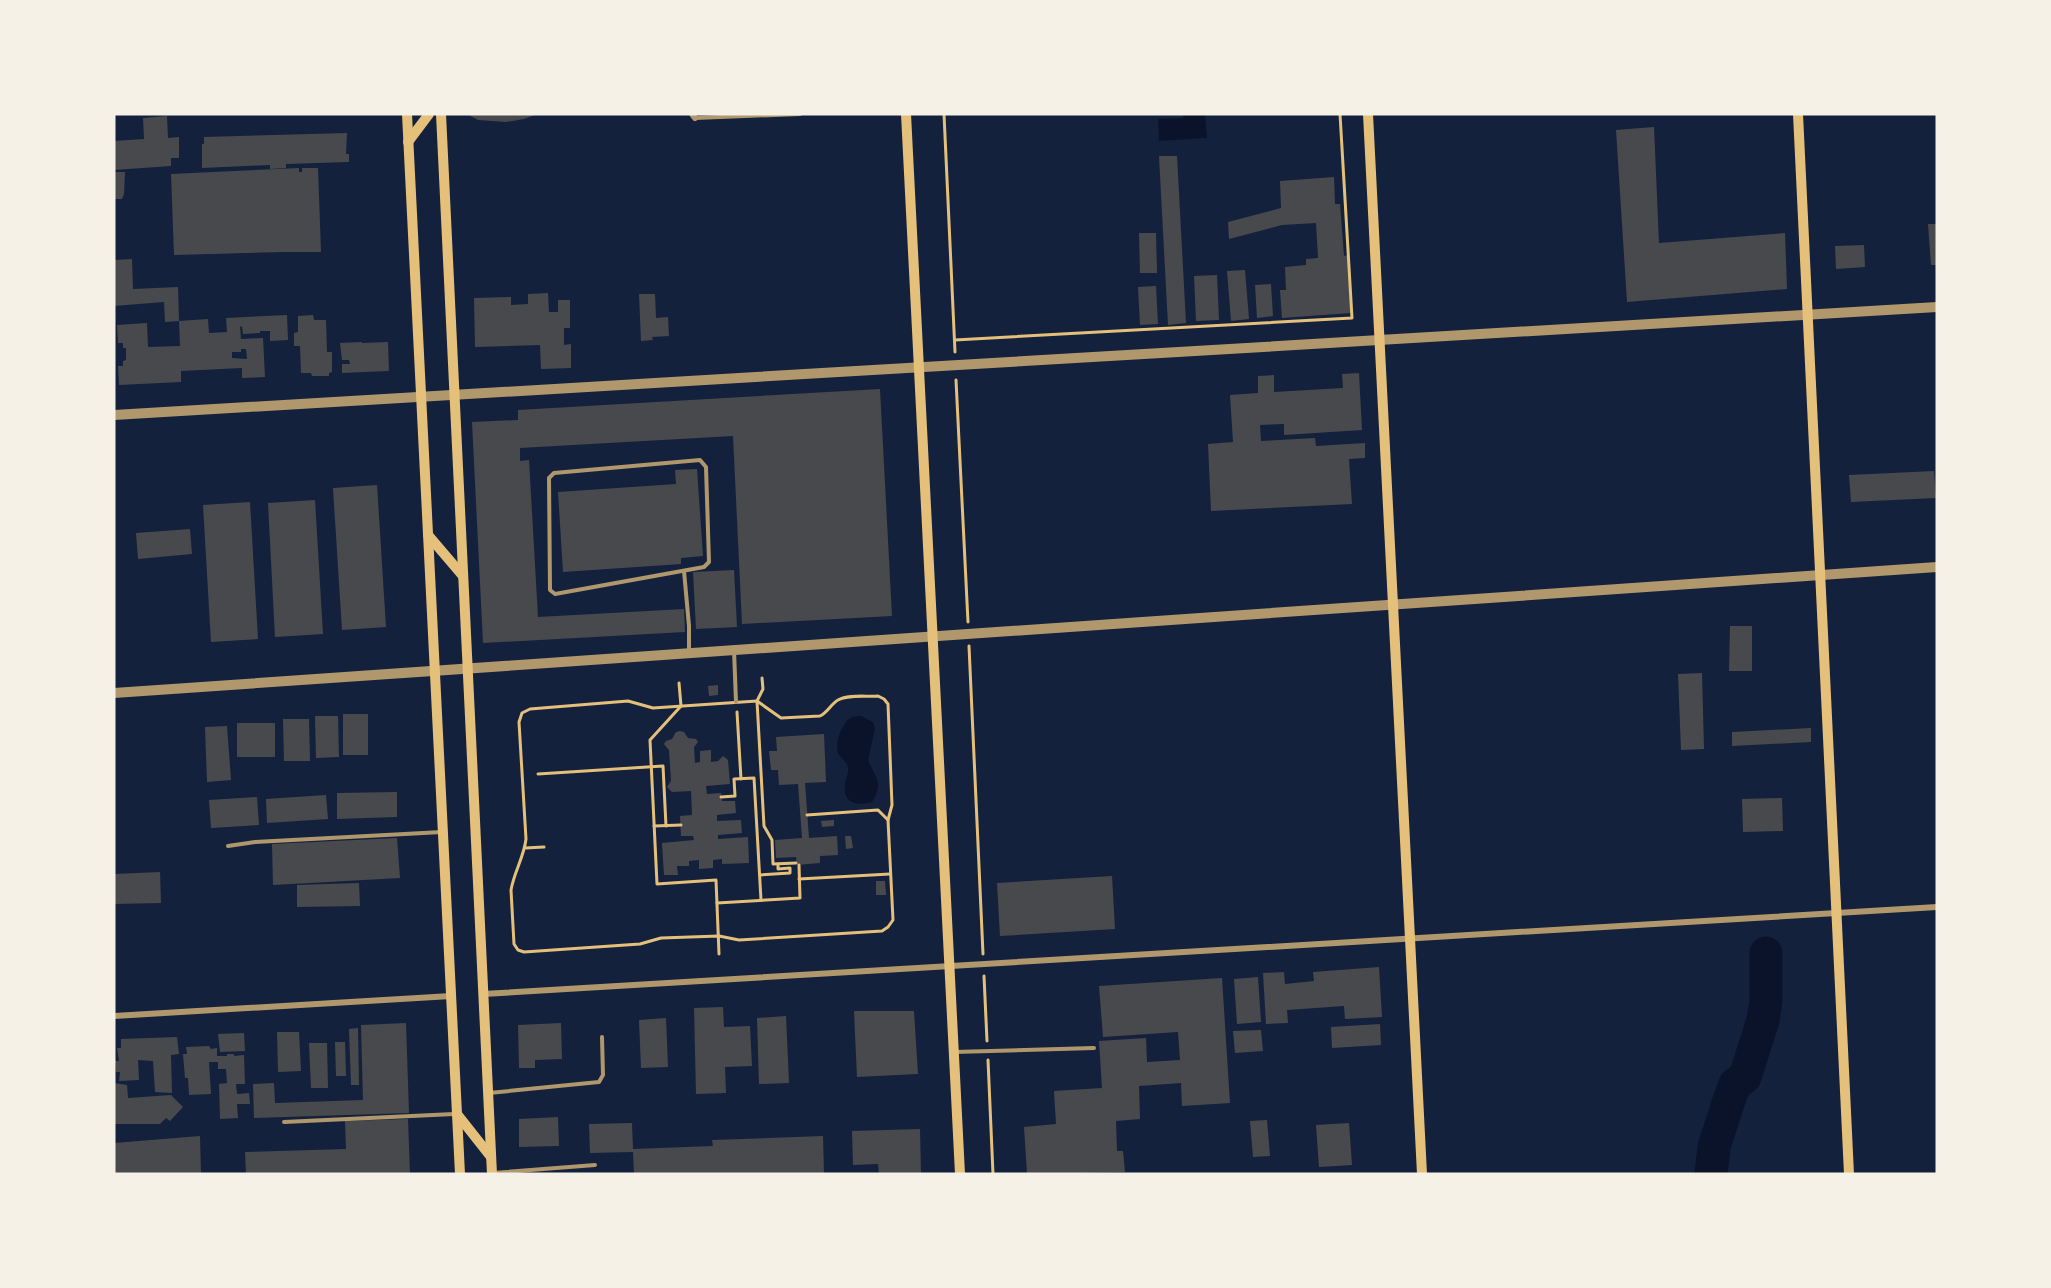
<svg xmlns="http://www.w3.org/2000/svg" width="2051" height="1288" font-family="'Source Sans 3',sans-serif">
	<rect width="100%" height="100%" fill="#14213d"/>
	<g fill="#0b132b">
		<polygon points="1183,114 1205,114 1207,138 1159,141 1158,119 1183,118"/>
		<path d="M 861,716 L 873,722 L 875,729 L 868,760 C 876,779 884,782 872,802 C 857,806 842,804 845,784 C 845,780 848,775 848,771 C 849,762 843,761 839,755 C 833,746 842,721 852,717 C 855,716 858,716 861,716 Z"/>
	</g>
	<g fill="none" stroke-linecap="round" stroke-linejoin="round">
		<polyline stroke="#0b132b" stroke-width="33" points="1711,1174 1714,1147 1729,1100 1735,1084 1745,1077 1763,1020 1766,1001 1766,953"/>
	</g>
	<g fill="#48494c" fill-rule="evenodd">
		<polygon points="467,114 537,114 524,119 506,122 478,120"/>
		<polygon points="167,116 168,138 179,137 179,158 171,158 171,166 114,170 114,141 144,139 143,118"/>
		<polygon points="1654,127 1659,243 1785,233 1787,289 1627,302 1616,130"/>
		<polygon points="347,133 346,154 349,154 349,162 286,164 286,168 270,169 270,165 202,168 202,144 204,144 204,137"/>
		<polygon points="1159,156 1177,156 1186,323 1168,325"/>
		<polygon points="299,168 299,172 302,172 302,168 318,168 321,252 284,252 174,255 171,174"/>
		<polygon points="114,172 125,172 124,194 122,199 114,199"/>
		<polygon points="1334,177 1335,204 1340,204 1344,256 1348,255 1351,313 1282,318 1280,290 1286,290 1285,267 1306,265 1306,259 1318,258 1316,223 1282,225 1229,239 1228,222 1281,208 1280,181"/>
		<polygon points="1928,224 1937,224 1937,265 1931,265"/>
		<polygon points="1139,233 1156,233 1157,273 1140,273"/>
		<polygon points="1864,245 1865,267 1836,269 1835,246"/>
		<polygon points="132,259 133,289 178,287 179,321 165,322 164,302 114,306 114,260"/>
		<polygon points="1245,270 1249,319 1231,321 1227,271"/>
		<polygon points="1217,275 1219,320 1196,321 1194,276"/>
		<polygon points="1271,284 1273,316 1257,318 1255,285"/>
		<polygon points="1156,286 1158,324 1140,325 1138,287"/>
		<polygon points="548,293 549,312 558,312 558,300 570,300 570,328 564,328 564,345 571,344 571,368 541,369 540,345 475,347 474,298 511,297 511,305 528,304 528,294"/>
		<polygon points="639,294 655,294 656,318 668,317 669,336 652,337 653,340 641,341"/>
		<path d="M 287,315 L 288,340 L 270,341 L 270,331 L 260,331 L 260,333 L 243,334 L 242,326 L 240,327 L 241,339 L 263,338 L 265,377 L 242,378 L 242,368 L 181,371 L 181,382 L 119,385 L 118,366 L 123,366 L 123,361 L 126,360 L 126,348 L 123,348 L 123,343 L 118,343 L 117,325 L 147,323 L 148,347 L 180,346 L 179,321 L 208,319 L 209,333 L 227,332 L 226,318 ZM 241,349 L 246,349 L 247,359 L 232,358 L 232,352 L 241,352 Z"/>
		<polygon points="313,315 314,320 326,320 327,352 332,352 332,372 329,373 329,376 312,376 311,373 301,373 300,346 294,346 294,333 298,332 298,316"/>
		<polygon points="362,342 362,343 388,342 389,371 342,373 342,364 350,364 349,360 342,360 340,343"/>
		<polygon points="1359,373 1362,430 1284,435 1284,424 1260,425 1261,441 1315,438 1316,446 1365,443 1365,458 1349,459 1352,504 1211,511 1208,444 1233,442 1230,395 1258,393 1258,376 1274,375 1274,392 1343,388 1342,374"/>
		<polygon points="880,389 892,616 742,624 733,436 520,448 520,461 529,460 538,617 684,609 685,632 483,643 472,422 518,420 518,410"/>
		<polygon points="697,469 703,556 681,558 681,564 563,572 558,492 676,484 675,470"/>
		<polygon points="1934,471 1936,498 1851,502 1849,475"/>
		<polygon points="377,485 386,627 342,630 333,488"/>
		<polygon points="315,500 323,634 275,637 268,503"/>
		<polygon points="250,502 258,639 211,642 203,505"/>
		<polygon points="190,529 192,554 138,559 136,533"/>
		<polygon points="734,570 737,627 696,629 693,572"/>
		<polygon points="1730,626 1752,626 1752,671 1729,671"/>
		<polygon points="1702,673 1704,749 1681,750 1678,674"/>
		<polygon points="718,685 718,695 709,696 708,686"/>
		<rect x="343" y="714" width="25" height="41"/>
		<polygon points="315,716 338,716 339,757 316,758"/>
		<polygon points="283,719 309,719 310,761 284,761"/>
		<rect x="237" y="723" width="38" height="34"/>
		<polygon points="227,726 231,780 207,782 205,727"/>
		<polygon points="1811,728 1811,742 1732,746 1732,732"/>
		<polygon points="680,731 684,732 688,738 696,739 698,742 694,747 695,763 700,762 700,751 711,750 711,762 718,761 723,756 728,760 730,784 706,786 707,794 721,793 722,801 735,801 736,813 717,815 717,821 741,820 742,833 718,835 718,839 748,837 749,863 722,864 722,859 713,860 713,868 699,869 699,860 689,861 689,866 677,866 678,875 664,875 662,843 694,840 693,836 681,836 680,816 692,815 691,791 672,792 667,787 671,781 669,750 664,744 666,741 672,739 676,732"/>
		<polygon points="824,734 826,782 805,783 809,838 837,836 838,855 820,856 820,863 797,865 796,857 776,858 775,840 802,838 798,784 779,785 778,770 771,770 769,751 777,751 776,737"/>
		<polygon points="397,792 397,817 337,819 337,793"/>
		<polygon points="326,795 328,819 267,823 266,799"/>
		<polygon points="257,797 259,825 211,828 209,800"/>
		<polygon points="1782,798 1783,831 1743,832 1742,799"/>
		<polygon points="834,820 834,826 822,827 821,821"/>
		<polygon points="845,836 851,836 853,848 846,849"/>
		<polygon points="397,838 400,878 273,885 272,844"/>
		<polygon points="160,872 161,903 114,904 114,874"/>
		<polygon points="1112,876 1115,929 1000,936 997,883"/>
		<polygon points="876,881 885,881 886,895 876,895"/>
		<polygon points="359,883 360,906 297,907 297,885"/>
		<polygon points="1379,967 1382,1017 1345,1019 1344,1006 1287,1010 1288,1023 1266,1024 1263,973 1284,972 1285,984 1314,981 1313,972"/>
		<polygon points="1258,977 1261,1022 1237,1024 1234,979"/>
		<polygon points="1222,978 1230,1103 1182,1106 1181,1083 1139,1086 1140,1119 1116,1121 1117,1151 1123,1151 1125,1172 1027,1174 1024,1127 1056,1124 1054,1091 1102,1088 1099,1041 1146,1038 1147,1062 1180,1060 1178,1032 1103,1037 1099,986"/>
		<polygon points="723,1007 724,1027 750,1026 752,1066 725,1067 726,1093 696,1094 694,1008"/>
		<polygon points="854,1011 914,1011 918,1074 857,1077"/>
		<polygon points="786,1016 789,1083 759,1084 757,1018"/>
		<polygon points="666,1018 668,1067 641,1068 639,1020"/>
		<polygon points="406,1023 409,1113 254,1118 253,1084 274,1083 275,1103 363,1100 361,1025"/>
		<polygon points="561,1023 562,1059 535,1060 535,1068 519,1068 518,1025"/>
		<polygon points="1380,1024 1381,1045 1332,1048 1331,1027"/>
		<polygon points="358,1028 359,1085 351,1085 349,1029"/>
		<polygon points="1261,1030 1263,1051 1235,1053 1233,1031"/>
		<polygon points="277,1032 299,1032 301,1071 278,1072"/>
		<polygon points="244,1033 245,1051 220,1052 218,1034"/>
		<polygon points="177,1037 179,1054 171,1055 172,1093 155,1092 153,1061 138,1060 139,1080 119,1081 120,1072 116,1072 115,1061 119,1061 117,1048 121,1048 121,1039"/>
		<polygon points="335,1042 345,1042 346,1076 336,1076"/>
		<polygon points="309,1043 327,1043 328,1088 311,1088"/>
		<polygon points="209,1046 211,1049 217,1048 217,1056 227,1056 227,1054 234,1054 234,1056 244,1055 245,1084 236,1084 237,1094 249,1093 250,1104 237,1104 238,1118 220,1119 219,1084 227,1083 226,1069 218,1069 218,1062 209,1062 211,1094 189,1095 188,1078 185,1078 183,1054 187,1054 186,1047"/>
		<polygon points="114,1083 127,1085 128,1098 171,1095 183,1107 170,1121 166,1118 160,1124 114,1124"/>
		<polygon points="558,1117 559,1146 519,1147 519,1119"/>
		<polygon points="408,1119 410,1174 246,1174 245,1152 346,1149 345,1121"/>
		<polygon points="1267,1120 1270,1156 1253,1157 1250,1121"/>
		<polygon points="632,1123 633,1149 713,1146 712,1140 823,1136 824,1174 634,1174 633,1152 590,1153 589,1124"/>
		<polygon points="1349,1123 1352,1165 1319,1167 1316,1125"/>
		<polygon points="920,1129 921,1174 879,1174 878,1164 853,1165 852,1131"/>
		<polygon points="200,1136 201,1174 114,1174 114,1143"/>
	</g>
	<g fill="none" stroke-linecap="round" stroke-linejoin="round">
		<g stroke="#e5c07b" stroke-width="3">
			<polyline points="944,114 955,352"/>
			<polyline points="955,340 1352,318 1340,114"/>
			<polyline points="956,380 968,622"/>
			<polyline points="969,646 983,954"/>
			<polyline points="762,678 763,689 757,701 764,826 772,840 773,864 796,863"/>
			<polyline points="679,683 681,706 650,740 657,884 716,880 719,954"/>
			<path d="M 878,696 L 884,699 L 888,704 L 892,805 L 888,820 L 893,920 L 888,927 L 882,931 L 739,940 L 719,936 L 661,938 L 640,944 L 524,952 L 518,950 L 514,944 L 511,890 C 514,872 524,857 526,839 L 519,722 L 522,713 L 530,709 L 628,701 L 653,708 L 757,701 L 781,718 L 820,716 C 828,712 831,704 838,700 C 848,694 867,697 878,696 Z"/>
			<polyline points="737,712 741,779"/>
			<polyline points="538,774 663,766 666,826"/>
			<polyline points="721,797 735,796 734,779 754,778 761,900"/>
			<polyline points="807,815 878,810 888,820"/>
			<polyline points="654,826 681,825"/>
			<polyline points="525,848 544,847"/>
			<polyline points="760,875 790,873 790,868 778,869 778,864"/>
			<polyline points="799,879 890,874"/>
			<polyline points="717,903 800,898 799,865"/>
			<polyline points="984,976 987,1041"/>
			<polyline points="988,1060 993,1174"/>
		</g>
		<g stroke="#b1986c" stroke-width="4">
			<polyline points="695,118 800,114"/>
			<polygon points="700,460 706,467 709,562 704,567 555,594 550,590 549,478 554,473"/>
			<polyline points="684,571 689,626 689,652"/>
			<polyline points="734,650 736,702"/>
			<polyline points="228,846 255,842 442,832"/>
			<polyline points="954,1052 1094,1048"/>
			<polyline points="489,1093 599,1082 603,1075 602,1037"/>
			<polyline points="284,1122 454,1114"/>
			<polyline points="493,1173 595,1165"/>
		</g>
		<g stroke="#b1986c" stroke-width="6">
			<polyline points="692,114 695,118"/>
			<polyline points="483,994 1937,907"/>
			<polyline points="114,1016 451,996"/>
		</g>
		<g stroke="#b1986c" stroke-width="10">
			<polyline points="114,415 1937,307"/>
			<polyline points="114,693 1937,567"/>
		</g>
		<g stroke="#e5c07b" stroke-width="10">
			<polyline points="407,114 460,1174"/>
			<polyline points="441,114 492,1174"/>
			<polyline points="906,114 960,1174"/>
			<polyline points="1368,114 1422,1174"/>
			<polyline points="1798,114 1849,1174"/>
			<polyline points="408,142 429,114"/>
			<polyline points="428,535 463,576"/>
			<polyline points="457,1114 491,1157"/>
		</g>
	</g>
	<rect width="2051" height="1288" fill="none" stroke="#f6f1e7" stroke-width="231"/>
</svg>
